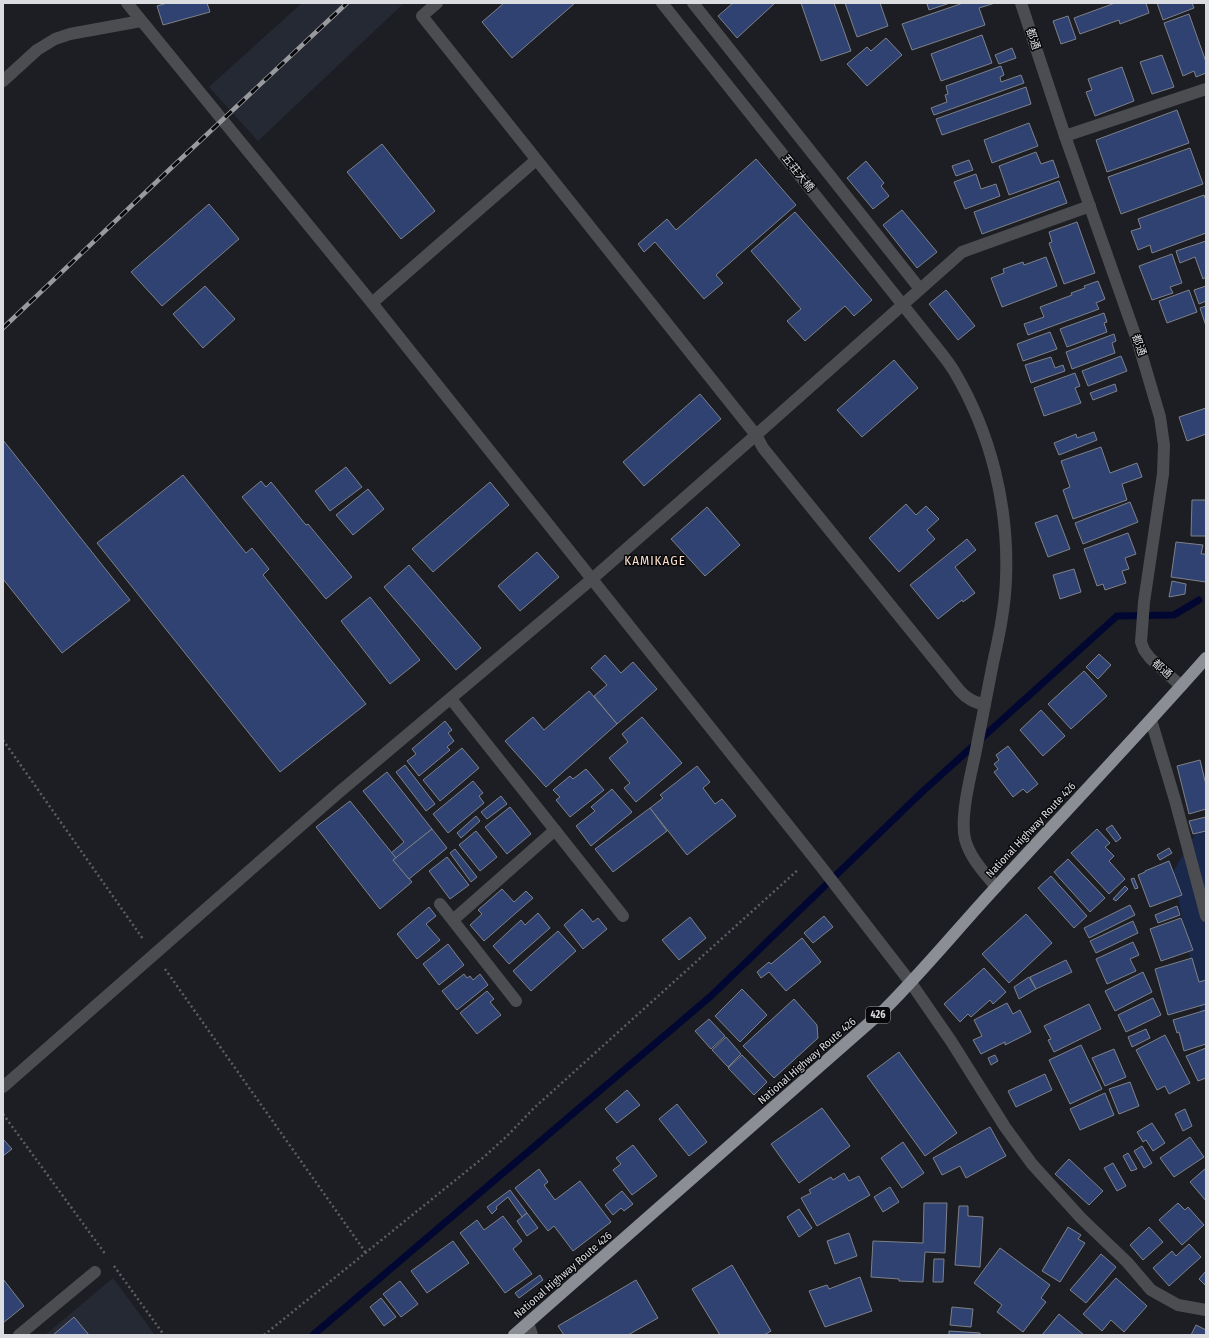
<svg xmlns="http://www.w3.org/2000/svg" width="1209" height="1338" font-family="'Fira Sans Condensed','Noto Sans JP',sans-serif">
	<rect width="100%" height="100%" fill="#1c1e24"/>
	<g fill="#252934">
		<polygon points="302,3 404,3 258,141 209,87"/>
		<polygon points="113,1278 155,1335 45,1335"/>
	</g>
	<polygon fill="#1a284b" points="1206,816 1206,1039 1173,872"/>
	<g fill="none" stroke-linecap="round" stroke-linejoin="round">
		<polyline stroke="#020732" stroke-width="7" points="313,1335 711,996 921,793 1117,616 1174,615 1199,600"/>
	</g>
	<g fill="#2f4271" stroke="#7e8187">
		<polygon points="167,3 207,3 210,12 163,25 157,6"/>
		<polygon points="504,3 575,3 512,58 482,22"/>
		<polygon points="733,3 775,3 737,38 718,16"/>
		<polygon points="801,3 834,3 851,51 821,61"/>
		<polygon points="845,3 880,3 888,26 857,37"/>
		<polygon points="930,3 950,3 929,10 927,4"/>
		<polygon points="963,3 995,3 979,8 985,25 912,50 902,24"/>
		<polygon points="1115,3 1146,3 1149,13 1120,24 1119,20 1080,34 1074,18"/>
		<polygon points="1157,3 1192,3 1194,8 1163,20"/>
		<polygon points="1189,14 1206,62 1206,73 1196,77 1194,71 1183,76 1164,23"/>
		<polygon points="1068,16 1076,39 1061,44 1053,21"/>
		<polygon points="982,35 992,63 941,81 931,54"/>
		<polygon points="886,38 902,55 867,86 847,64 867,47 871,51"/>
		<polygon points="1012,48 1016,58 999,64 995,55"/>
		<polygon points="1162,55 1174,87 1152,94 1140,62"/>
		<polygon points="1001,66 1004,75 1000,77 1001,82 1021,75 1024,83 934,115 931,108 947,102 945,95 948,94 946,86"/>
		<polygon points="1122,67 1134,101 1095,116 1086,92 1092,90 1088,79"/>
		<polygon points="1026,87 1031,104 942,135 936,119"/>
		<polygon points="1177,110 1189,143 1107,172 1096,140"/>
		<polygon points="1029,123 1038,146 992,163 984,140"/>
		<polygon points="382,144 435,211 401,239 347,172"/>
		<polygon points="1190,148 1203,184 1121,214 1108,177"/>
		<polygon points="1036,152 1041,164 1053,160 1059,177 1009,195 999,166"/>
		<polygon points="756,159 796,205 716,275 723,283 704,299 655,242 644,252 638,244 667,219 676,230"/>
		<polygon points="969,160 973,170 956,176 952,166"/>
		<polygon points="866,161 884,183 881,186 889,196 873,209 847,178"/>
		<polygon points="976,174 981,189 996,184 1000,196 965,209 954,182"/>
		<polygon points="1059,181 1067,203 982,234 974,212"/>
		<polygon points="1204,195 1206,201 1206,233 1152,253 1150,245 1138,250 1131,231 1141,228 1138,219"/>
		<polygon points="209,204 239,239 162,306 131,272"/>
		<polygon points="902,210 937,252 917,268 883,225"/>
		<polygon points="795,212 872,300 854,316 845,306 805,341 787,321 801,309 751,251"/>
		<polygon points="1077,222 1095,273 1064,284 1049,243 1052,242 1049,232"/>
		<polygon points="1206,241 1206,277 1203,279 1195,257 1180,263 1176,251"/>
		<polygon points="1172,254 1182,283 1170,287 1173,293 1152,300 1139,266"/>
		<polygon points="1046,257 1057,286 1002,307 991,278 1004,273 1003,269 1023,262 1024,265"/>
		<polygon points="1098,281 1105,299 1096,303 1099,309 1028,335 1024,324 1044,317 1040,307 1072,295 1071,293 1085,288 1084,286"/>
		<polygon points="205,286 235,319 203,348 173,314"/>
		<polygon points="1206,286 1206,301 1199,304 1194,290"/>
		<polygon points="946,290 975,326 958,340 929,304"/>
		<polygon points="1189,290 1197,312 1167,323 1159,301"/>
		<polygon points="1206,306 1206,326 1200,308"/>
		<polygon points="1104,313 1107,322 1104,323 1107,332 1067,347 1060,329"/>
		<polygon points="1050,332 1057,349 1023,361 1017,344"/>
		<polygon points="1114,334 1116,341 1112,343 1115,353 1072,369 1066,352"/>
		<polygon points="1121,356 1127,371 1088,386 1082,371"/>
		<polygon points="1051,357 1055,368 1063,365 1065,371 1031,383 1025,365"/>
		<polygon points="894,360 918,388 862,437 837,410"/>
		<polygon points="1075,373 1080,386 1075,388 1081,403 1044,416 1034,388"/>
		<polygon points="1115,384 1117,391 1093,400 1090,393"/>
		<polygon points="700,394 721,419 644,486 623,462"/>
		<polygon points="1206,408 1206,434 1187,441 1179,417"/>
		<polygon points="1094,432 1097,440 1059,455 1054,443 1076,434 1077,438"/>
		<polygon points="3,440 130,600 62,653 3,579"/>
		<polygon points="1101,447 1110,473 1137,463 1142,477 1122,484 1127,500 1073,519 1063,490 1070,487 1061,461"/>
		<polygon points="346,467 362,487 330,511 315,491"/>
		<polygon points="183,475 246,553 252,548 269,569 263,575 366,704 280,772 97,543"/>
		<polygon points="261,481 266,487 271,482 306,525 308,524 352,577 326,599 242,497"/>
		<polygon points="490,482 509,505 433,572 412,549"/>
		<polygon points="368,489 384,509 353,535 336,515"/>
		<polygon points="1192,500 1206,500 1206,536 1191,536"/>
		<polygon points="1130,502 1138,522 1083,544 1075,523"/>
		<polygon points="906,504 916,515 926,506 939,519 927,530 935,539 899,572 869,538"/>
		<polygon points="707,507 740,545 705,576 671,539"/>
		<polygon points="1057,515 1070,549 1048,557 1035,523"/>
		<polygon points="1128,533 1136,554 1125,558 1129,569 1122,571 1126,583 1105,590 1103,584 1097,586 1084,549"/>
		<polygon points="967,539 976,550 955,567 975,593 963,602 962,600 938,619 910,585"/>
		<polygon points="1176,542 1203,545 1201,554 1206,554 1206,582 1171,577"/>
		<polygon points="537,552 559,577 520,611 498,586"/>
		<polygon points="409,565 481,648 456,670 384,587"/>
		<polygon points="1074,569 1081,592 1060,599 1053,575"/>
		<polygon points="1172,581 1186,584 1185,594 1169,597"/>
		<polygon points="370,597 420,660 390,684 341,621"/>
		<polygon points="1099,654 1111,665 1098,679 1086,667"/>
		<polygon points="605,655 621,673 633,662 657,689 617,724 594,696 607,685 591,668"/>
		<polygon points="1084,671 1107,696 1071,729 1048,704"/>
		<polygon points="589,691 617,724 546,787 505,741 533,717 544,730"/>
		<polygon points="1041,710 1065,736 1043,756 1020,730"/>
		<polygon points="642,717 682,763 636,802 624,788 630,783 609,758 628,742 622,734"/>
		<polygon points="445,721 452,730 448,733 454,741 447,747 450,750 419,776 407,761 416,754 412,749"/>
		<polygon points="1008,746 1038,784 1027,793 1023,789 1013,797 994,772 998,769 994,764 999,760 996,755"/>
		<polygon points="462,748 479,768 440,801 423,780"/>
		<polygon points="1200,760 1206,785 1206,809 1189,814 1177,766"/>
		<polygon points="405,765 435,804 426,811 396,772"/>
		<polygon points="697,766 710,782 703,788 715,804 722,799 736,816 687,855 650,808 663,798 660,795"/>
		<polygon points="586,769 604,790 570,817 556,800 560,797 553,790 570,776 573,779"/>
		<polygon points="387,772 432,829 396,858 391,853 404,842 363,791"/>
		<polygon points="473,781 483,793 479,796 484,803 448,833 433,814"/>
		<polygon points="612,789 632,812 591,846 576,826 595,811 591,807"/>
		<polygon points="501,796 507,804 487,819 481,812"/>
		<polygon points="350,801 396,858 393,860 412,882 380,909 316,827"/>
		<polygon points="510,807 531,834 507,854 485,827"/>
		<polygon points="650,808 667,831 613,872 595,849"/>
		<polygon points="476,816 480,821 461,838 457,833"/>
		<polygon points="1206,817 1206,831 1193,834 1189,821"/>
		<polygon points="1112,825 1121,838 1116,842 1106,829"/>
		<polygon points="432,829 447,848 409,879 393,860"/>
		<polygon points="1097,829 1110,843 1105,847 1114,856 1109,861 1125,879 1109,894 1071,853"/>
		<polygon points="476,831 497,857 480,871 459,845"/>
		<polygon points="1169,848 1172,853 1160,860 1157,855"/>
		<polygon points="455,849 477,877 471,882 450,853"/>
		<polygon points="447,857 469,885 450,899 429,871"/>
		<polygon points="1068,859 1105,898 1090,912 1054,872"/>
		<polygon points="1169,861 1182,895 1150,907 1138,875 1145,872 1145,871"/>
		<polygon points="1051,876 1087,916 1074,928 1038,888"/>
		<polygon points="1134,878 1138,888 1135,889 1131,879"/>
		<polygon points="1125,886 1128,889 1116,901 1113,899"/>
		<polygon points="502,889 514,902 526,891 533,898 484,941 470,925 482,914 478,910"/>
		<polygon points="1130,905 1135,915 1089,938 1084,928"/>
		<polygon points="1177,906 1180,915 1158,923 1155,915"/>
		<polygon points="429,907 436,916 426,924 440,940 417,959 397,934"/>
		<polygon points="582,909 593,922 598,918 607,929 583,949 564,925"/>
		<polygon points="538,913 550,928 509,964 493,946 521,920 525,925"/>
		<polygon points="1026,914 1052,943 1009,983 982,954"/>
		<polygon points="824,916 833,927 813,943 804,933"/>
		<polygon points="690,917 706,938 679,960 662,940"/>
		<polygon points="1181,918 1193,950 1161,961 1150,929"/>
		<polygon points="1133,921 1138,933 1096,953 1090,941"/>
		<polygon points="558,931 576,951 531,991 513,971"/>
		<polygon points="802,938 821,962 786,991 769,972 761,978 757,972 769,962 771,964"/>
		<polygon points="1133,942 1139,955 1130,959 1136,971 1107,984 1096,959"/>
		<polygon points="448,944 464,965 439,985 423,964"/>
		<polygon points="1192,958 1199,982 1206,980 1206,1004 1168,1015 1155,969"/>
		<polygon points="1066,960 1072,972 1036,989 1030,977"/>
		<polygon points="984,968 1006,992 993,1004 990,1000 971,1017 968,1014 960,1022 944,1004"/>
		<polygon points="1143,972 1152,992 1115,1011 1105,991"/>
		<polygon points="464,974 467,978 470,976 473,980 480,974 488,985 457,1010 442,991"/>
		<polygon points="1029,977 1036,989 1019,999 1014,987"/>
		<polygon points="742,989 767,1015 740,1042 715,1016"/>
		<polygon points="487,991 494,999 490,1002 501,1015 477,1034 460,1013"/>
		<polygon points="1153,998 1161,1015 1126,1032 1118,1015"/>
		<polygon points="794,999 817,1025 818,1038 774,1078 743,1046"/>
		<polygon points="1007,1003 1013,1014 1020,1010 1031,1032 1005,1045 1005,1042 981,1054 973,1040 982,1036 974,1020"/>
		<polygon points="1089,1004 1101,1029 1054,1052 1048,1040 1051,1039 1044,1026"/>
		<polygon points="1206,1010 1206,1044 1184,1051 1179,1032 1177,1033 1173,1020"/>
		<polygon points="709,1019 725,1036 711,1049 695,1031"/>
		<polygon points="1146,1029 1150,1038 1132,1047 1128,1037"/>
		<polygon points="1165,1035 1190,1083 1169,1094 1165,1086 1157,1090 1136,1050"/>
		<polygon points="726,1037 741,1054 728,1067 712,1050"/>
		<polygon points="1081,1045 1102,1089 1070,1104 1049,1060"/>
		<polygon points="1206,1048 1206,1078 1198,1081 1186,1056"/>
		<polygon points="1114,1049 1126,1077 1105,1086 1092,1058"/>
		<polygon points="899,1052 957,1133 925,1156 867,1076"/>
		<polygon points="742,1055 767,1082 754,1095 728,1068"/>
		<polygon points="995,1055 998,1061 991,1065 988,1058"/>
		<polygon points="1045,1074 1052,1090 1016,1107 1008,1091"/>
		<polygon points="1130,1082 1139,1106 1119,1114 1109,1089"/>
		<polygon points="627,1090 640,1105 617,1123 605,1109"/>
		<polygon points="1105,1093 1114,1115 1080,1130 1070,1109"/>
		<polygon points="677,1104 707,1142 689,1156 659,1119"/>
		<polygon points="822,1108 850,1146 799,1183 771,1144"/>
		<polygon points="1185,1109 1192,1126 1183,1131 1175,1114"/>
		<polygon points="1152,1123 1165,1143 1153,1151 1146,1140 1143,1142 1137,1132"/>
		<polygon points="990,1127 1006,1156 966,1178 960,1166 942,1175 933,1158"/>
		<polygon points="1190,1137 1204,1157 1174,1177 1160,1158"/>
		<polygon points="3,1139 12,1149 3,1156"/>
		<polygon points="903,1142 924,1173 902,1188 881,1158"/>
		<polygon points="633,1145 657,1176 632,1195 613,1170 621,1164 616,1158"/>
		<polygon points="1142,1146 1152,1163 1144,1168 1134,1151"/>
		<polygon points="1128,1153 1137,1169 1131,1171 1123,1156"/>
		<polygon points="1069,1159 1103,1191 1089,1205 1055,1174"/>
		<polygon points="1113,1163 1126,1186 1117,1191 1104,1168"/>
		<polygon points="1206,1168 1206,1201 1190,1182"/>
		<polygon points="539,1169 548,1182 544,1185 555,1200 580,1181 611,1222 573,1251 554,1226 548,1231 515,1188"/>
		<polygon points="844,1173 849,1181 859,1176 870,1195 817,1226 801,1198 811,1193 809,1190 831,1177 833,1180"/>
		<polygon points="890,1187 899,1202 883,1212 874,1197"/>
		<polygon points="510,1190 527,1213 522,1217 508,1197 496,1207 497,1209 492,1214 487,1207"/>
		<polygon points="622,1191 633,1204 624,1211 621,1208 613,1215 605,1205"/>
		<polygon points="924,1203 947,1203 945,1253 925,1252 923,1282 899,1281 899,1279 871,1277 873,1241 923,1243"/>
		<polygon points="1178,1203 1185,1210 1188,1207 1204,1225 1182,1245 1159,1220"/>
		<polygon points="959,1206 968,1206 968,1216 983,1217 980,1267 955,1265"/>
		<polygon points="799,1209 812,1228 799,1237 787,1217"/>
		<polygon points="527,1213 538,1228 527,1236 517,1221"/>
		<polygon points="503,1216 522,1241 513,1249 532,1274 505,1293 460,1233 477,1220 484,1230"/>
		<polygon points="1068,1227 1081,1235 1078,1239 1085,1243 1060,1282 1042,1271"/>
		<polygon points="1149,1227 1163,1242 1143,1260 1130,1245"/>
		<polygon points="849,1233 857,1256 835,1264 827,1241"/>
		<polygon points="453,1241 469,1263 427,1293 411,1271"/>
		<polygon points="1189,1244 1201,1257 1169,1286 1153,1268 1172,1251 1176,1256"/>
		<polygon points="1000,1248 1050,1285 1041,1298 1046,1302 1023,1332 997,1312 1002,1305 974,1283"/>
		<polygon points="1101,1254 1116,1267 1086,1303 1070,1290"/>
		<polygon points="934,1259 944,1259 943,1282 933,1282"/>
		<polygon points="732,1265 771,1331 764,1335 720,1335 692,1289"/>
		<polygon points="1206,1271 1206,1286 1199,1279"/>
		<polygon points="540,1275 543,1280 519,1298 515,1293"/>
		<polygon points="860,1277 872,1311 825,1327 809,1291 827,1285 829,1289"/>
		<polygon points="1116,1278 1147,1306 1124,1332 1111,1320 1102,1331 1083,1314"/>
		<polygon points="3,1279 24,1306 3,1323"/>
		<polygon points="636,1280 658,1318 628,1335 564,1335 558,1326"/>
		<polygon points="400,1281 418,1304 401,1317 383,1294"/>
		<polygon points="381,1298 396,1317 384,1326 370,1307"/>
		<polygon points="952,1307 973,1309 971,1327 950,1325"/>
		<polygon points="1059,1314 1084,1335 1042,1335"/>
		<polygon points="74,1317 89,1335 53,1335"/>
		<polygon points="1196,1325 1206,1330 1206,1335 1191,1335"/>
		<polygon points="949,1331 980,1333 980,1335 949,1335"/>
	</g>
	<g fill="none" stroke-linecap="round" stroke-linejoin="round">
		<g stroke="#5d5f64" stroke-width="2.5" stroke-dasharray="2 3" stroke-linecap="butt">
			<polyline points="3,740 143,939"/>
			<polyline points="165,969 366,1253"/>
			<polyline points="3,1114 106,1255"/>
			<polyline points="114,1266 164,1335"/>
			<polyline points="264,1335 484,1157 507,1136 534,1108 799,869"/>
		</g>
		<g stroke="#4c4d50" stroke-width="12">
			<polyline points="127,3 372,303 819,864 911,983 951,1041 1005,1127 1032,1164 1081,1218 1127,1262 1151,1290 1178,1305 1206,1310"/>
			<path d="M 437,3 L 422,16 L 756,435 L 763,448 L 960,691 C 967,699 974,702 985,705"/>
			<polyline points="693,3 920,289"/>
			<polyline points="1021,3 1065,136 1139,346 1160,417 1164,445 1163,474 1144,602 1141,642 1144,650 1150,658 1181,686"/>
			<polyline points="3,81 37,50 55,39 70,34 141,21"/>
			<polyline points="1065,136 1206,89"/>
			<polyline points="372,303 536,160"/>
			<path d="M 934,344 C 941,353 948,361 954,371 C 991,433 1009,507 1006,579 C 1005,608 999,636 993,663 C 987,694 981,725 975,755 C 970,778 960,817 965,839 C 970,858 984,872 996,887"/>
			<polyline points="451,699 623,916"/>
			<polyline points="1151,720 1175,800 1206,916"/>
			<polyline points="440,904 516,1001"/>
			<polyline points="453,920 555,830"/>
			<polyline points="3,1087 337,794 592,579 756,435 962,252 1090,206"/>
			<polyline points="528,1323 532,1335"/>
			<polyline points="19,1335 95,1272"/>
		</g>
		<path stroke="#8b8e95" stroke-width="12" d="M 514,1335 L 885,1009 C 924,970 959,927 997,886 C 1067,810 1138,735 1206,658"/>
		<g stroke="#989a9e" stroke-width="4.5">
			<polyline id="rail" points="3,328 169,170 347,3"/>
		</g>
		<use href="#rail" stroke="#08080b" stroke-width="3" stroke-dasharray="9" stroke-linecap="butt"/>
		<polyline stroke="#4c4d50" stroke-width="12" points="662,3 934,344"/>
	</g>
	<g text-anchor="middle" dominant-baseline="central" stroke-width="3" stroke-linejoin="round" paint-order="stroke">
		<rect fill="#08080b" stroke="#9b9c9f" stroke-width="1" x="866" y="1007" width="24" height="16" rx="3"/>
		<g font-size="10" font-weight="bold" fill="#dadcdf">
			<text x="878" y="1015">426</text>
		</g>
		<g font-size="11" fill="#dadcdf" stroke="#08080b">
			<text transform="translate(1033 39) rotate(72)">都通</text>
			<text transform="translate(798 173) rotate(51)">五荘大橋</text>
			<text transform="translate(1139 345) rotate(71)">都通</text>
			<text transform="translate(1162 669) rotate(42)">都通</text>
			<text transform="translate(1031 830) rotate(-47)">National Highway Route 426</text>
			<text transform="translate(807 1061) rotate(-41)">National Highway Route 426</text>
			<text transform="translate(563 1275) rotate(-41)">National Highway Route 426</text>
		</g>
		<g font-size="13" letter-spacing="1" fill="#fadecb" stroke="#08080b">
			<text x="655" y="560">KAMIKAGE</text>
		</g>
	</g>
	<rect width="1209" height="1338" fill="none" stroke="#dadcdf" stroke-width="8"/>
</svg>
